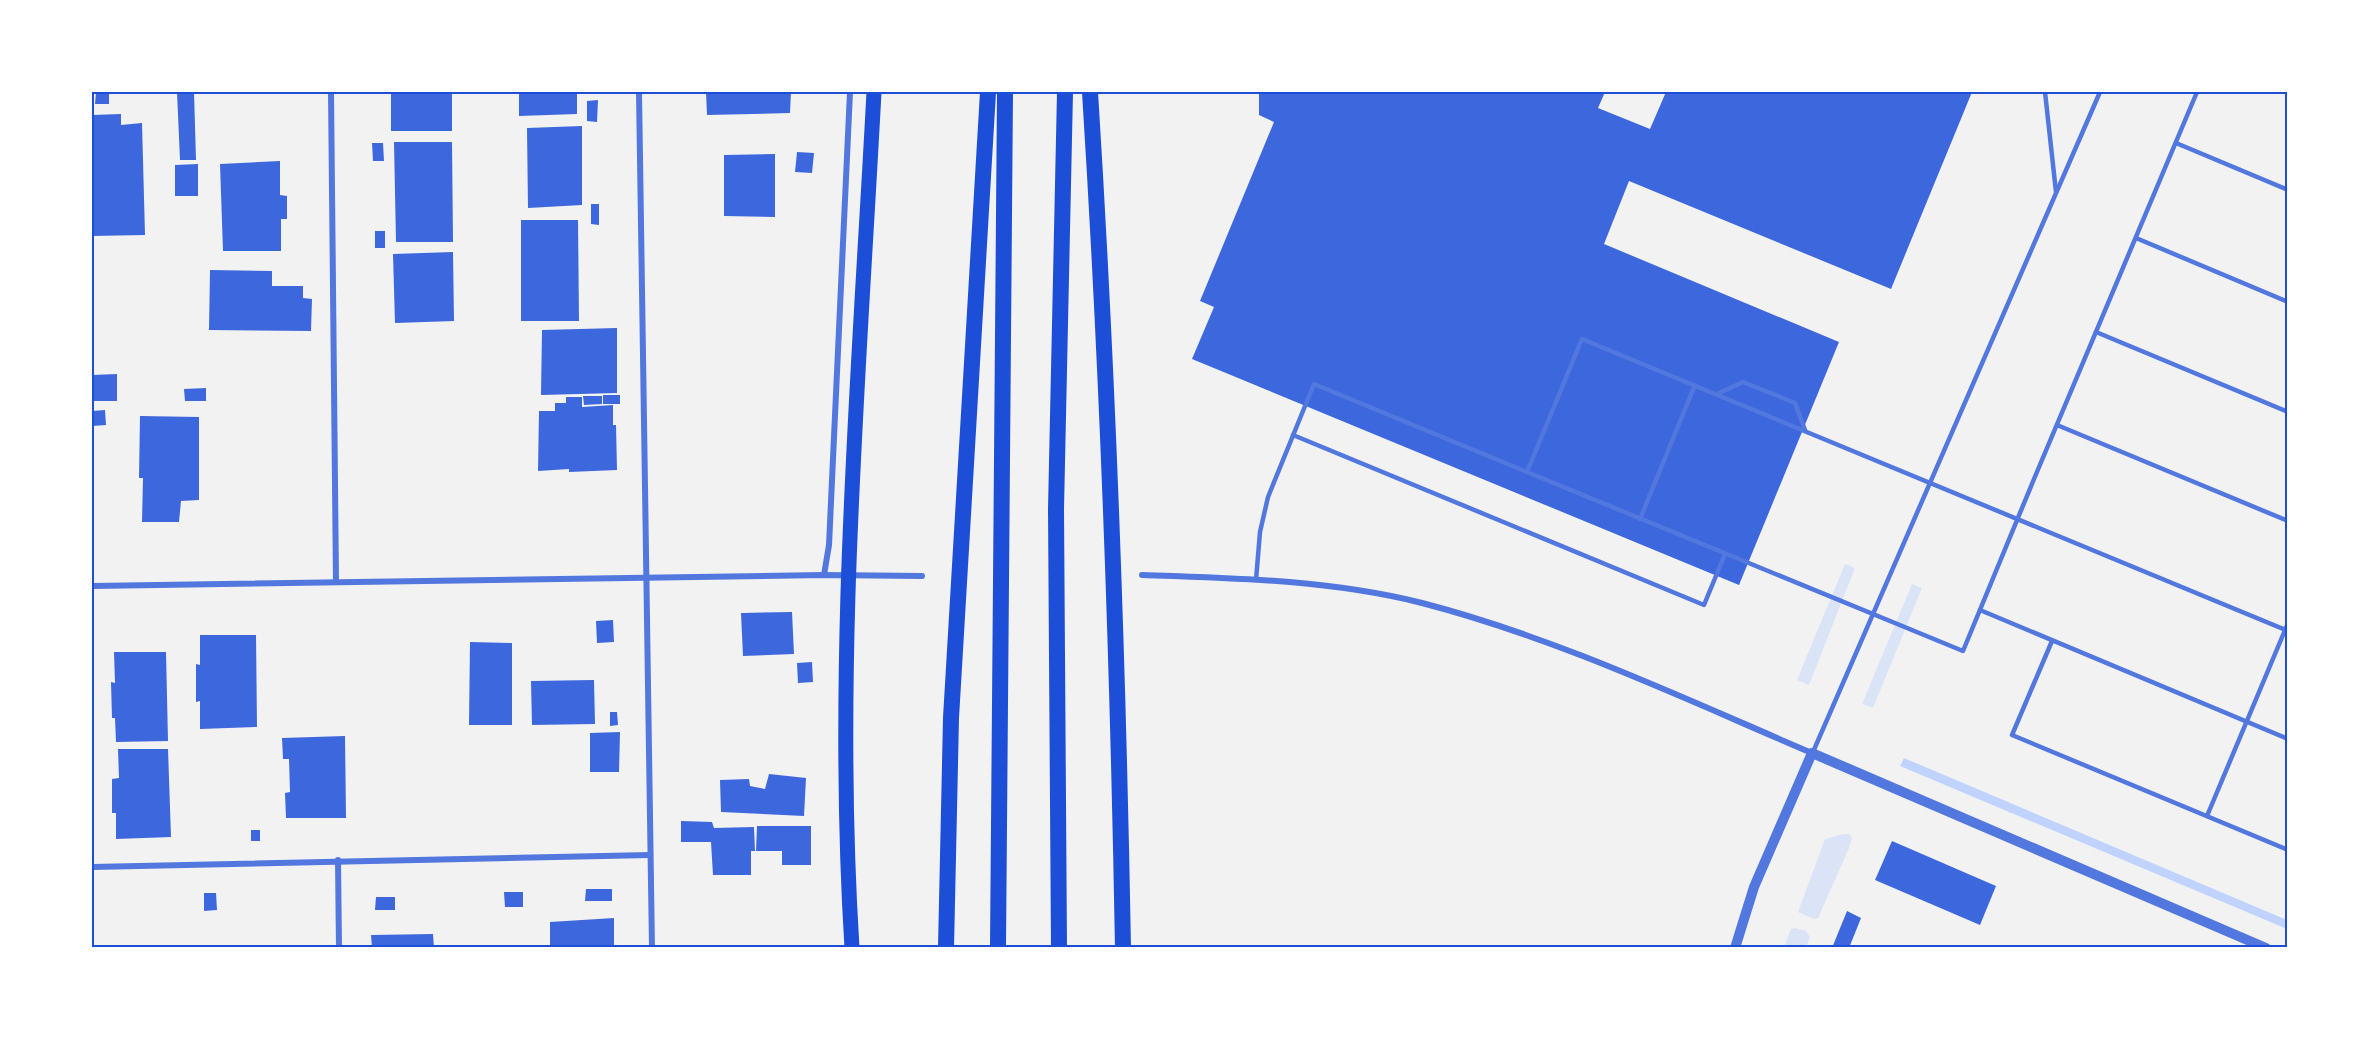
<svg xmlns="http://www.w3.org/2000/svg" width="2379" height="1039" font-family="'Times New Roman',serif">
	<rect width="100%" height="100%" fill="#f2f2f2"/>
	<g fill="#dbe4f7">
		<polygon points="1845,564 1855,568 1809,685 1797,680"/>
		<polygon points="1912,584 1922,588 1873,708 1862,704"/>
		<polygon points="1843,834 1849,834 1852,838 1849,848 1818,918 1814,919 1798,912 1825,839"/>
		<polygon points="1795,928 1806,931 1810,937 1806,947 1784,947 1791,929"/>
	</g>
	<polygon fill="#bfd3fe" points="1904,758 2287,920 2287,929 1900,766"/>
	<g fill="#3d67dc">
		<polygon points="96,92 109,92 109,104 95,104"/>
		<polygon points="177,92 194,92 196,160 180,160"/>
		<rect x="391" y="92" width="61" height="39"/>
		<polygon points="519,92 577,92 577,114 519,116"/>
		<polygon points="706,92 791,92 790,113 707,115"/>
		<polygon points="1259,92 1605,92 1598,108 1650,129 1666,92 1972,92 1891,289 1629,181 1604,244 1839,342 1739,585 1192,359 1214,307 1200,301 1274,122 1259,115"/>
		<polygon points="598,100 597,122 587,121 587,101"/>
		<polygon points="121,114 121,125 142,123 145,235 92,236 92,115"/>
		<polygon points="582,126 582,205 528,208 527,128"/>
		<polygon points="394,142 452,142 453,242 396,242"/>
		<polygon points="372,143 383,143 384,161 373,161"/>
		<polygon points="797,152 814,153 812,173 795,172"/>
		<polygon points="775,154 775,217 724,216 724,155"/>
		<polygon points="280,161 280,195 287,196 287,219 281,219 281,251 223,251 220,164"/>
		<polygon points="198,164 198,196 175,196 175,165"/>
		<polygon points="591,204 599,204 599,225 591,224"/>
		<polygon points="521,220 578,220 579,321 521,321"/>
		<rect x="375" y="231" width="10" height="17"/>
		<polygon points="453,252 454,321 395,323 393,254"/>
		<polygon points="210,270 272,271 272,286 303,286 303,298 312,299 311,331 209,330"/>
		<polygon points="617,328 617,393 541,395 542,330"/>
		<polygon points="117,374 117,401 92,401 92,375"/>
		<polygon points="206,388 206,401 185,401 184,389"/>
		<rect x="603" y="395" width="17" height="9"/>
		<polygon points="583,396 602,396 602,404 584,405"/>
		<polygon points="566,397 582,397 582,407 613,405 613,425 616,425 617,470 569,472 569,469 538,471 539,411 555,411 555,403 566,403"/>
		<polygon points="105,410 106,425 92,426 92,411"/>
		<polygon points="140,416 199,417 199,500 181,501 179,522 142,522 143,478 139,478"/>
		<polygon points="792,612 794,654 743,656 741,613"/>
		<polygon points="613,620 614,642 597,643 596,621"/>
		<polygon points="200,635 256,635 257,727 200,729 200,701 196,702 196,664 200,665"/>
		<polygon points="470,642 512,643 512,725 469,725"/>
		<polygon points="114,652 166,652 168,741 116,742 115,718 112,718 111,682 115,683"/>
		<polygon points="812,662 813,682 798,683 797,663"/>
		<polygon points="594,680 595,724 532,725 531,681"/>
		<polygon points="610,712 617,712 618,725 610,726"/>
		<polygon points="620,732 619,772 590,772 590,733"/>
		<polygon points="345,736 346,818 286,818 285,793 290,792 289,759 283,759 282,738"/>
		<polygon points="118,749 168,749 171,837 116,839 116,813 112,813 112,779 119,778"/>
		<polygon points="769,774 806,778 804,816 721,812 720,780 749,779 750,786 765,789"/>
		<polygon points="681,821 712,822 714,828 754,827 755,851 751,851 751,875 713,875 711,842 681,842"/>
		<polygon points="757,826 811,826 811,865 782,865 782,851 756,851"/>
		<rect x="251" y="830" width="9" height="11"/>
		<polygon points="1892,841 1996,886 1980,925 1875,880"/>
		<polygon points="586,889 612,889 612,901 585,901"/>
		<polygon points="504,892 523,892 523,907 505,907"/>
		<polygon points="204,893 216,893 217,910 204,911"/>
		<polygon points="376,897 395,897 395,910 375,910"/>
		<polygon points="1847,911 1861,918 1849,948 1832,948"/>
		<polygon points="614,918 614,948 550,948 550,922"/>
		<polygon points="433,934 434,948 372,948 371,935"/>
	</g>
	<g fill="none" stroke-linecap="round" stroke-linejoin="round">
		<g stroke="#5277de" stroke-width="4.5">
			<polyline points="2045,92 2056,192"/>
			<path d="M 2197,92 L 2034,479 L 1963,651 L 1527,472 L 1582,339 C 1817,436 2053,532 2288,631"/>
			<polyline points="2176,143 2288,190"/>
			<polyline points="2136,238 2288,302"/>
			<polyline points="2096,332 2288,412"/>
			<polyline points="1717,394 1743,382 1795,403 1805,430"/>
			<polyline points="2057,425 2288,521"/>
			<polyline points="1293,435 1704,605 1725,554"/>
			<polyline points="1640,519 1695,385"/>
			<polyline points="1256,580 1260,532 1268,497 1314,384 1527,472"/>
			<polyline points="1980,610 2288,739"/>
			<polyline points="2052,641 2012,735 2288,850"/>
			<polyline points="1813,752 2100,92"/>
			<polyline points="2207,816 2288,623"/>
		</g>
		<g stroke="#5277de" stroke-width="6">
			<polyline points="331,92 336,582"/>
			<polyline points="639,92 652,948"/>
			<polyline points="824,575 829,545 850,92"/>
			<path d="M 1142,575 C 1235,578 1331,580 1422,603 C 1557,638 1685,699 1812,753"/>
			<polyline points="92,586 824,575 922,576"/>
			<polyline points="338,860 339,948"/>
			<polyline points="92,867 650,855"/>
		</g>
		<polyline stroke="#5277de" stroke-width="10" points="1735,948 1754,887 1812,753 2266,948"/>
		<path stroke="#1d4ed8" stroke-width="15" d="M 852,948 C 834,663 859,376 874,92"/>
		<g stroke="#1d4ed8" stroke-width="16">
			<path d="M 1090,92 C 1108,377 1118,662 1123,948"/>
			<polyline points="946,948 951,718 988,92"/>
			<polyline points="998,948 1005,92"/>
			<polyline points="1059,948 1056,509 1065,92"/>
		</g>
	</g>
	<rect width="2379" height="1039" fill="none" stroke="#ffffff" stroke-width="186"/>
	<rect x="93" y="93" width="2193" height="853" fill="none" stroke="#1d4ed8" stroke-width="2"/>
</svg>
